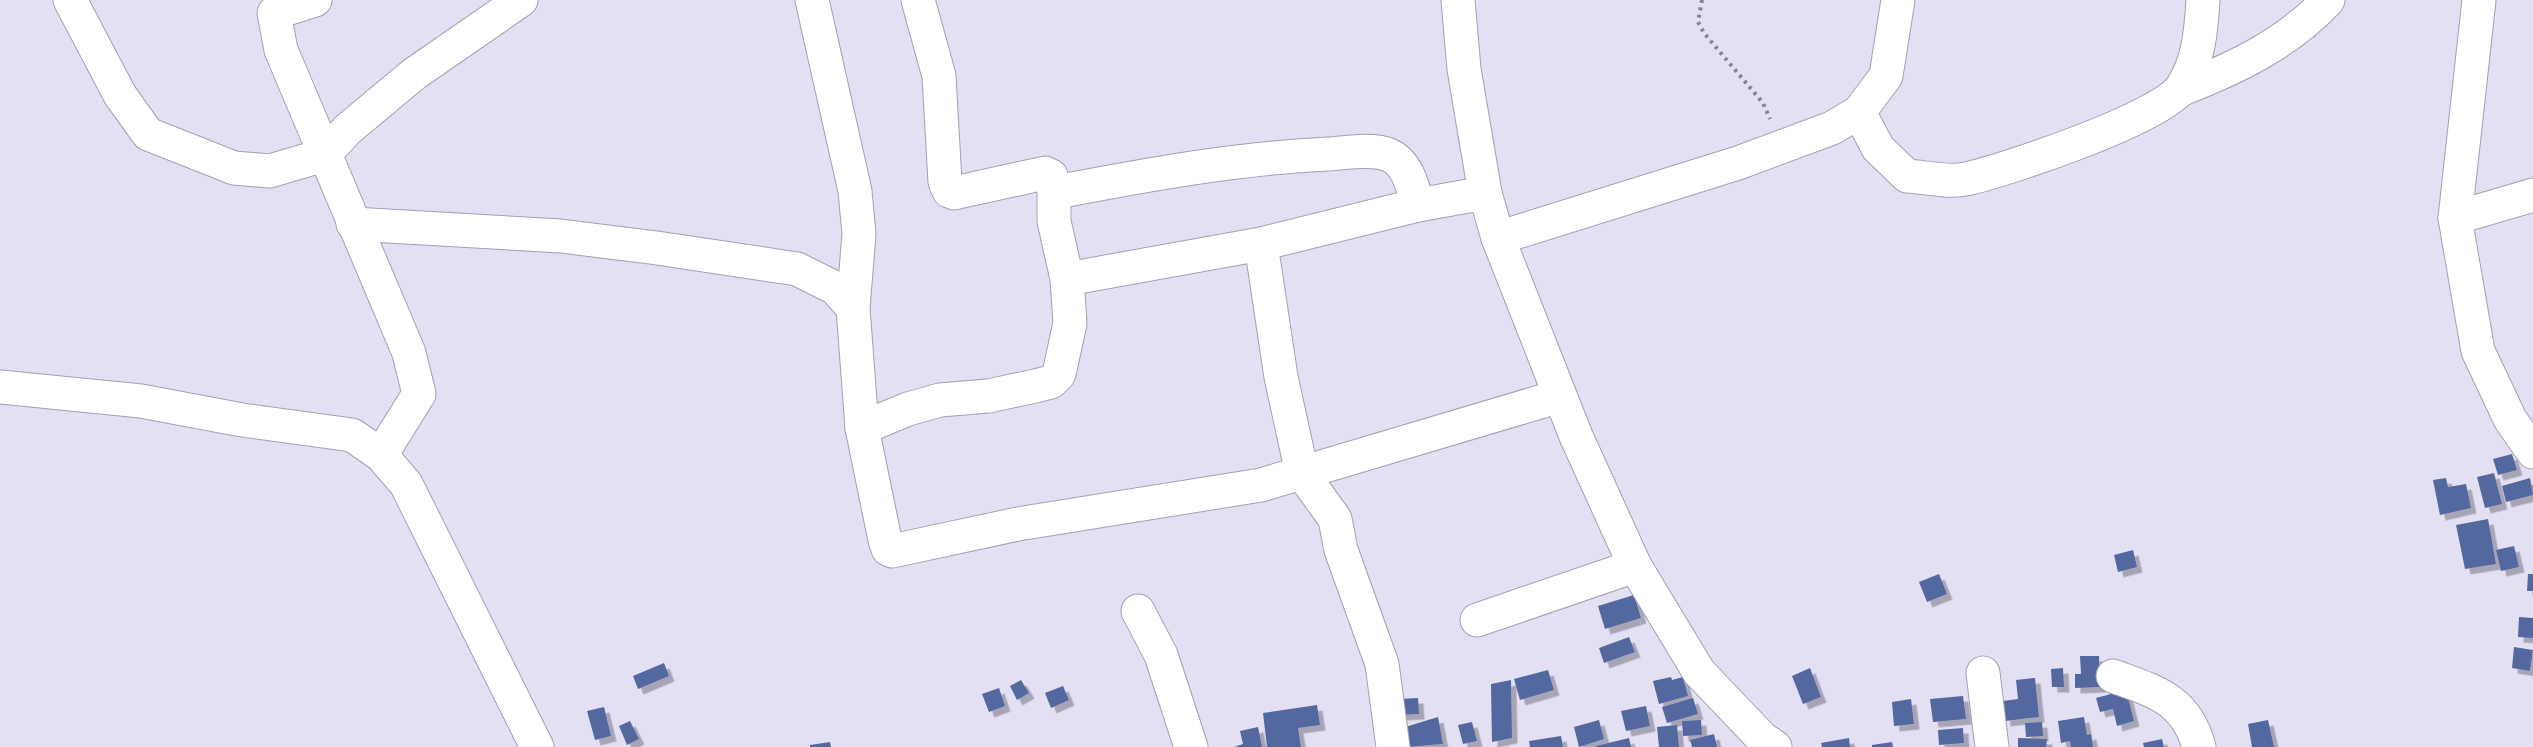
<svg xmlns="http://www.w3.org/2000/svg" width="2533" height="747" font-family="'Asap Condensed',sans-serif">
	<defs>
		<filter id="shadow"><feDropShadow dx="5.5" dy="5.5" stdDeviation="0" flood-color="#0004"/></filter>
	</defs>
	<rect width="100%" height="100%" fill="#e4e0f4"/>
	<g fill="#53679f" filter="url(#shadow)">
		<polygon points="2512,454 2517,470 2498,475 2493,459"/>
		<polygon points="2494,473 2502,504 2485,508 2477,477"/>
		<polygon points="2446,478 2448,487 2466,484 2471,508 2440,515 2433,480"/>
		<polygon points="2530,478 2533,495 2506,502 2502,486"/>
		<polygon points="2488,519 2496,564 2465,569 2456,525"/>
		<polygon points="2514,546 2519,567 2501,571 2496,550"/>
		<polygon points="2133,550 2137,567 2118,572 2114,555"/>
		<polygon points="1939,574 1947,594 1927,602 1919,582"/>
		<polygon points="2528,574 2533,574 2533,591 2527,591"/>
		<polygon points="1634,595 1641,618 1605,629 1598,606"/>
		<polygon points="2519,617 2533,618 2533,638 2518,637"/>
		<polygon points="1629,637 1635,652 1604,663 1599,648"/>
		<polygon points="2514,647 2533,650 2530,671 2512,668"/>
		<polygon points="2080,656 2099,656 2100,687 2075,688 2075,674 2081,674"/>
		<polygon points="664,663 669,676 638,689 633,676"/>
		<polygon points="1810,668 1821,697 1803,704 1792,676"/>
		<polygon points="2063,668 2064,687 2052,687 2051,669"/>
		<polygon points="1548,670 1554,690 1520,700 1514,679"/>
		<polygon points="1671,677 1672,680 1683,677 1688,696 1659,704 1653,681"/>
		<polygon points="2035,678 2039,717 2005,721 2003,701 2018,699 2016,680"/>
		<polygon points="1021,680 1029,693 1017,700 1010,686"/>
		<polygon points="1511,680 1512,738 1492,742 1491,684"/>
		<polygon points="1063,686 1069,700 1051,708 1045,693"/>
		<polygon points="999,688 1005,706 989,712 982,694"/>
		<polygon points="2126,690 2134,721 2117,726 2113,709 2100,712 2096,698"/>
		<polygon points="1963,696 1966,719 1933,722 1930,699"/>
		<polygon points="1418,698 1419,714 1400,715 1399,699"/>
		<polygon points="1693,698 1698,714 1667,723 1662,707"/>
		<polygon points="1911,699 1914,724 1894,726 1892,702"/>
		<polygon points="1317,705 1320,725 1298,728 1301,747 1267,747 1263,713"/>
		<polygon points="1646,706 1650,726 1626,731 1621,711"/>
		<polygon points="604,707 611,736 595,740 587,711"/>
		<polygon points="1438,717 1443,744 1406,747 1402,728"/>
		<polygon points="2084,717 2087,735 2091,734 2093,747 2071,747 2070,741 2061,743 2058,721"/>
		<polygon points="1599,720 1604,739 1579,747 1574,727"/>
		<polygon points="1701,720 1702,735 1683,736 1682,721"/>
		<polygon points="2268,720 2274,747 2252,747 2248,724"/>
		<polygon points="630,721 639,739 627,745 619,726"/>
		<polygon points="1472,722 1477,741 1463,744 1458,725"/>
		<polygon points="2042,722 2043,736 2026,737 2025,723"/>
		<polygon points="1677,725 1679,747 1659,747 1657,727"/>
		<polygon points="1258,727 1262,747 1234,747 1243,744 1240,731"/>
		<polygon points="1963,728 1964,743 1939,745 1938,730"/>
		<polygon points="1714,734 1717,747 1692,747 1690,740"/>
		<polygon points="1561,736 1563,747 1530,747 1529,741"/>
		<polygon points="1629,738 1631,747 1596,747 1596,746"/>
		<polygon points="1849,738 1850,747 1822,747 1821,743"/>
		<polygon points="2018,738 2047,739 2046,747 2018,747"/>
		<polygon points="2162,739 2164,747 2144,747 2143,743"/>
		<polygon points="830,742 831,747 810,747 810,745"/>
		<polygon points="1892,742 1893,747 1872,747 1872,745"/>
	</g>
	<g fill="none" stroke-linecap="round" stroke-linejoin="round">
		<g stroke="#a39fb2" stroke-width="35">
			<g id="minor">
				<polyline points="70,0 120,95 148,134 234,168 270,171 324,155 348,129 414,74 521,0"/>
				<polyline points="315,0 274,13 281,50 409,353 419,394 381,455"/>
				<polyline points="812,0 855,191 859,234 853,308"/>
				<path d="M 918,0 L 939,76 L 945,182 L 949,191 L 954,193 L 1045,173 L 1051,176 L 1054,189 L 1062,191 C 1151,174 1239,158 1329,154 C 1346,153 1372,148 1389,155 C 1408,163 1413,188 1418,205 L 1485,193"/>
				<polyline points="1458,0 1464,69 1485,193 1498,238 1576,436 1635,566 1699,672 1762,738 1775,747"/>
				<polyline points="2479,0 2455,218 2478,351 2510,419 2533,452"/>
				<path d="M 2182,89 C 2236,68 2288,43 2328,0"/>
				<path d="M 1859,112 L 1878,148 L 1907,176 C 1925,177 1949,183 1966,179 C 2006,170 2162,118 2182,87 C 2199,61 2201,30 2203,0"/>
				<polyline points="2455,218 2533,195"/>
				<polyline points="353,224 561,236 657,248 797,269 835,288 853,308 862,428 885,540 888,549 892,551 1018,524 1261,485 1560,396"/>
				<polyline points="1498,238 1738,163 1832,128 1859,112 1886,76 1898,0"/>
				<polyline points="1261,244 1281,377 1302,473 1335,519 1341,550 1382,664 1393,747"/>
				<polyline points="1067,279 1261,244 1418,205"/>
				<polyline points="0,387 141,401 242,420 352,435 381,455 406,484 537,747"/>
				<polyline points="862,428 908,409 940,400 988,396 1035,386 1051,382 1059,374 1070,323 1067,279 1054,221 1054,189"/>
				<polyline points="1138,611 1161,655 1191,747"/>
				<polyline points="1477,620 1635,566"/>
				<polyline points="1983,673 1992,747"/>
				<path d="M 2113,676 C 2156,692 2186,699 2199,747"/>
			</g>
		</g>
		<polyline stroke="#868391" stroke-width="4" stroke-dasharray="3 4.5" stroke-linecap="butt" points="1702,0 1698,22 1704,33 1763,103 1770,119"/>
		<use href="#minor" stroke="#fff" stroke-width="33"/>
	</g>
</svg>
